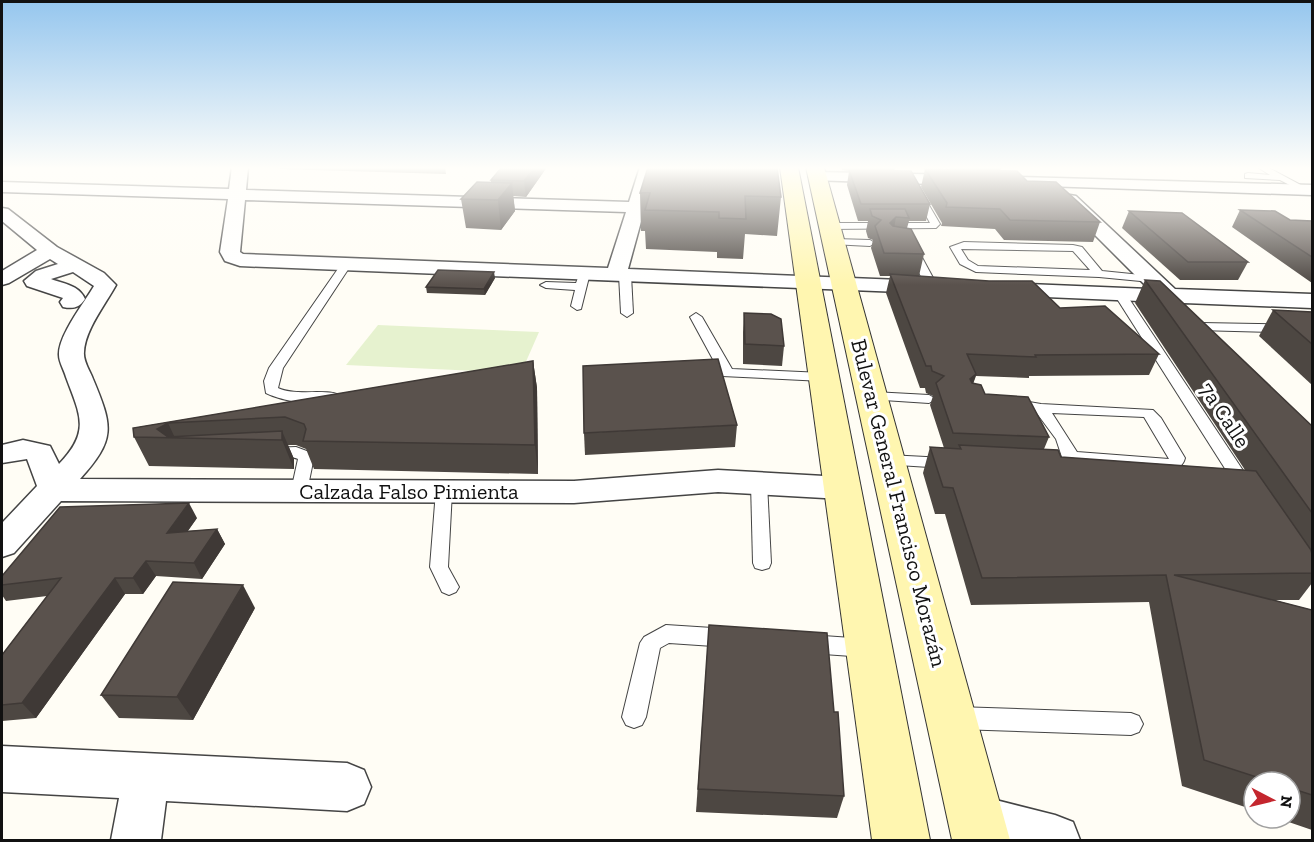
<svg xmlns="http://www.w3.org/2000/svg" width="1314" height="842" font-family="'Zilla Slab',serif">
	<rect width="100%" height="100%" fill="#fffdf5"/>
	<polygon fill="#e6f2cf" points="378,325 539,332 521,373 346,365"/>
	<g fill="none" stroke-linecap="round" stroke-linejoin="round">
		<g stroke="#444" stroke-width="2">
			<g id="lane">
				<polygon points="1257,167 1267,167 1310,190 1303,192 1280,180 1245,178 1245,174 1248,173 1270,175"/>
				<polygon points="919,192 923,195 940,224 936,228 830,229 825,226 830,223 930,223 915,195"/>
				<polygon points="835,239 870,240 875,243 870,246 831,244 830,242"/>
				<path d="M 964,242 L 1073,245 L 1082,247 L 1102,271 L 1151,276 L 1157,279 L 1151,282 L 1099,277 L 976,272 L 960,264 L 950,247 ZM 961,249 L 1073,251 L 1090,270 L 978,266 L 968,260 Z"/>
				<polygon points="909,248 918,250 938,287 936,289 928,289 926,287 908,250"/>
				<path d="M 346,262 L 351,265 L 283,368 L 278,388 C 296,397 332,387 342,397 C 329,410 281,401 266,393 L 264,381 L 269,368 L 342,263 Z"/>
				<polygon points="625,272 631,275 633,313 627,317 621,313 619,275"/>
				<polygon points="583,274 589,277 581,309 577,310 571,306 575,290 546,288 540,285 546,282 576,283 579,275"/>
				<polygon points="1120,291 1126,294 1250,481 1252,485 1250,489 1238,489 1114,294"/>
				<polygon points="696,313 702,317 732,369 823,373 830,377 823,381 722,376 690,317"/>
				<polygon points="1201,323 1312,325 1312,333 1197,330 1197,324"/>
				<polygon points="873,392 929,395 936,399 929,403 868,399 866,396"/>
				<path d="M 1011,399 L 1041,404 L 1153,410 L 1161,418 L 1185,458 C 1183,466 1179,467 1172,469 L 1075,462 C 1068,473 1063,475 1050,472 L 1048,468 L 1050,464 L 1057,463 L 1062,457 L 1056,439 L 1036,412 L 1006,406 L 1004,403 ZM 1052,413 L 1144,417 L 1169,459 L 1077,452 Z"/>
				<path d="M 296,447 L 312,453 L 314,457 L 307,491 L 305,495 L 293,495 L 291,491 L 298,459 C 286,454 272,463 263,453 L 271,448 Z"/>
				<polygon points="888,455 945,458 953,463 945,468 882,464 880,460 882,456"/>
				<polygon points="759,477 765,479 767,483 771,563 769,568 762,570 755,568 753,563 751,483 753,479"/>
				<polygon points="444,485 450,487 452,491 448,567 459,587 456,592 449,595 442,592 430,567 436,491 438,487"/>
				<polygon points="666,625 728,629 735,632 738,638 735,644 728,647 669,643 660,648 646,717 642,725 634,728 626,725 622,717 640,643 644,637"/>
				<polygon points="809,635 866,639 873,642 877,648 873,654 866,657 809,653 802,650 798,644 802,638"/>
				<polygon points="957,707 1131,713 1139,716 1143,724 1139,732 1131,735 957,729 949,726 945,718 949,710"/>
			</g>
		</g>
		<g stroke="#444" stroke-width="3">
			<g id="street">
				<path d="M 232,167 L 248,167 L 246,190 L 629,202 L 640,167 L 656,167 L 628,269 L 926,281 L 934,282 L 937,287 L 934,292 L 926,293 L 240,266 L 225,261 L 220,252 L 228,199 L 2,192 L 2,182 L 229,189 ZM 245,200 L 626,212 L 608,268 L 243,254 L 240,252 Z"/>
				<polygon points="817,172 962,175 970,180 962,185 811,180 809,177 811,174"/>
				<polygon points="1020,177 1312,185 1312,195 1014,185 1012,182"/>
				<polygon points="1070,195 1076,196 1175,289 1312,294 1312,308 1184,303 1174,308 1163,302 997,295 994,290 997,285 1005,283 1149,289 1064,204 1061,200"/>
				<path d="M 2,208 L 8,209 L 57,247 L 104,273 L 116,285 C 105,305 85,330 84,352 C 83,361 90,371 93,379 C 113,427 116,439 80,479 L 574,481 L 718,470 L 842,477 L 853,480 L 858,488 L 853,496 L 842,499 L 718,492 L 574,503 L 61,501 L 14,553 L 2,557 L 2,523 L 37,486 L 27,459 L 2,463 L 2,445 L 23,440 L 50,446 L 59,464 C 91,431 80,415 66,377 C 64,370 59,362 59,355 C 58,336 84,303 94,286 L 73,272 L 51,279 C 64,284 79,285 85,299 C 79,308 73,309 63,307 L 60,302 L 63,298 L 27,286 L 24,281 L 36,271 L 58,264 L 50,259 L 9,283 L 2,285 L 2,271 L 37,250 L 2,221 Z"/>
				<polygon points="2,746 347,763 364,770 371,787 364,804 347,811 166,801 161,840 111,840 119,798 2,792"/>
				<polygon points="976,795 1055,815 1073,822 1080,840 966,840 959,837 951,820 959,803"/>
			</g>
		</g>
		<g stroke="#333" stroke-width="2">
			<g id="secondary">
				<polygon points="780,167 798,167 930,840 872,840"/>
				<polygon points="806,167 824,167 1010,840 952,840"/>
			</g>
		</g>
		<use href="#lane" fill="#fff" fill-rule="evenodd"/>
		<use href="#street" fill="#fff" fill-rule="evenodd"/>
		<use href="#secondary" fill="#fff6b0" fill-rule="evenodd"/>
	</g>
	<g fill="#4d4742">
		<polygon points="279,167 445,167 446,174 280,169"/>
		<polygon points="547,167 526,197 513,196 515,211 501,230 466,228 461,199 491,182 491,180"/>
		<polygon points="841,167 895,167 894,171 930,204 926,221 909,221 907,228 924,254 919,276 1060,308 1159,354 1149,375 1029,376 1029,378 976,376 973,384 985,394 1049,437 1044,449 1061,457 1245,470 1135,303 1145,280 1312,426 1312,583 1299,600 1274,600 1312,610 1312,830 1277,818 1290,818 1290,782 1254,782 1254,810 1182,786 1149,602 971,605 945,514 935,514 923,473 930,447 944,448 930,405 933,396 926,393 925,388 920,388 886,293 890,276 880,276 871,248 873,240 868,238 866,231 868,221 858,221 847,185 849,171 842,170"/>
		<polygon points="950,167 1001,167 1000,171 1027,181 1100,222 1093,242 1004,240 995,229 941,226 942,223 921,187 925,169 952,170"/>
		<polygon points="640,193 781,197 777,236 745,234 743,259 717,258 717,252 646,249 645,231 641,231"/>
		<polygon points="1240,210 1290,220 1312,221 1312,283 1232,227"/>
		<polygon points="1129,211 1248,262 1238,280 1180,280 1122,228"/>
		<polygon points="495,278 485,295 427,293 426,287"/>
		<polygon points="1273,310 1312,312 1312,385 1259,336"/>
		<polygon points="744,313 784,346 782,366 743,364 743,332"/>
		<polygon points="533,361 537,388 538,474 314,469 306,449 296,445 288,445 294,459 294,469 149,466 134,437 133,428"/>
		<polygon points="737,425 735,447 585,455 584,433"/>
		<polygon points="197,518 188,531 217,529 225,544 202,579 156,576 143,594 125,594 36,718 2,721 2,655 47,596 6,601 2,595 2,576"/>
		<polygon points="255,608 193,720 119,718 101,695"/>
		<polygon points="709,625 834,712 844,796 837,818 696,812"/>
	</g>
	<g fill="#3f3936">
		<polygon points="535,167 547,167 526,197 524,181"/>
		<polygon points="512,183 515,211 501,230 498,200"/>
		<polygon points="896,217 892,239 890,223"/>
		<polygon points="494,272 495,278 485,295 484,289"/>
		<polygon points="533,361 537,388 538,474 535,445"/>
		<polygon points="976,374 969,396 970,379"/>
		<polygon points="168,423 175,438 162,438 157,429"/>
		<polygon points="282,431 294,459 294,469 282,440"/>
		<polygon points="189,503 197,518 175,548 167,533"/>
		<polygon points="217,529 225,544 202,579 194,563"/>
		<polygon points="146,561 156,576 143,594 133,578"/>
		<polygon points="115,578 125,594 36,718 22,703"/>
		<polygon points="243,585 255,608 193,720 177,697"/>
	</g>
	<g fill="#5a524d" stroke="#3f3936" stroke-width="1.5">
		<polygon points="502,167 535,167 524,181 491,180"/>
		<polygon points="648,167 777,167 781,197 745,196 746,219 719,218 719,212 645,210 650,193 640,193"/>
		<polygon points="925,169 1017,171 1027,181 1056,182 1100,222 1010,220 1000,209 946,207 947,203"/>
		<polygon points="849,170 911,171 930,204 861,204"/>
		<polygon points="477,182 512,183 498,200 461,199"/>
		<polygon points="870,209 905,209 909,218 896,217 890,223 893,226 911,229 924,254 884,253 875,226 881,220 872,216"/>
		<polygon points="1240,210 1275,211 1290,220 1312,221 1312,257"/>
		<polygon points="1129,211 1182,213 1248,262 1188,262"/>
		<polygon points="438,270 494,272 484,289 426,287"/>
		<polygon points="890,274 989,281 1032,281 1060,308 1105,306 1159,354 1035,355 1036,357 967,354 976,374 970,379 972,383 981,385 985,394 1028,397 1049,437 953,433 936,383 944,376 932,371 931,366 926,366"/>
		<polygon points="1145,280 1160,281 1312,426 1312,513"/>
		<polygon points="1273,310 1312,312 1312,344"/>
		<polygon points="744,313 771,314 781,319 784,346 745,344"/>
		<polygon points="718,359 737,425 584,433 583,366"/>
		<polygon points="533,361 535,445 303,441 306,429 304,424 285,417 168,423 157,429 168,437 282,431 282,440 134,437 133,428"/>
		<polygon points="959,445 1058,450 1061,457 1256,471 1311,550 1312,554 1312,573 1174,575 1312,610 1312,795 1290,788 1290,782 1272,782 1204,760 1166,575 982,578 953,488 943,487 930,447 961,449"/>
		<polygon points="189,503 167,533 217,529 194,563 146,561 133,578 115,578 22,703 2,705 2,655 61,578 2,585 2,576 60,507"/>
		<polygon points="173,582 243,585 177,697 101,695"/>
		<polygon points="709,625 827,633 834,712 838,712 844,796 698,789"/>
	</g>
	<linearGradient id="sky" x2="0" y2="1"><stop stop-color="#95c6ee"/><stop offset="0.59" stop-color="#fffefa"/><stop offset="1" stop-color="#fffefa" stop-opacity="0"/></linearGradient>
	<rect width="1314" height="285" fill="url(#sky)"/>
	<g text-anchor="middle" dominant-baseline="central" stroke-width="6" stroke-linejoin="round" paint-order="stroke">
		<g font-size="22" fill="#111" stroke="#fff">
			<text transform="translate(1225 415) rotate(57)">7a Calle</text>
			<text x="409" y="491">Calzada Falso Pimienta</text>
			<text transform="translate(899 503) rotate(76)">Bulevar General Francisco Morazán</text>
		</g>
	</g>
	<rect width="1314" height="842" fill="none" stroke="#111111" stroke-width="6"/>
	<g transform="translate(1272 800) rotate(97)"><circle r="28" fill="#ffffff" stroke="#a0a0a0" stroke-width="1.5"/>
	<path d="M0-4.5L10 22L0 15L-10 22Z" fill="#c4262e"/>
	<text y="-9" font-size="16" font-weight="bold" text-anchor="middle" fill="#111111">N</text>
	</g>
</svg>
